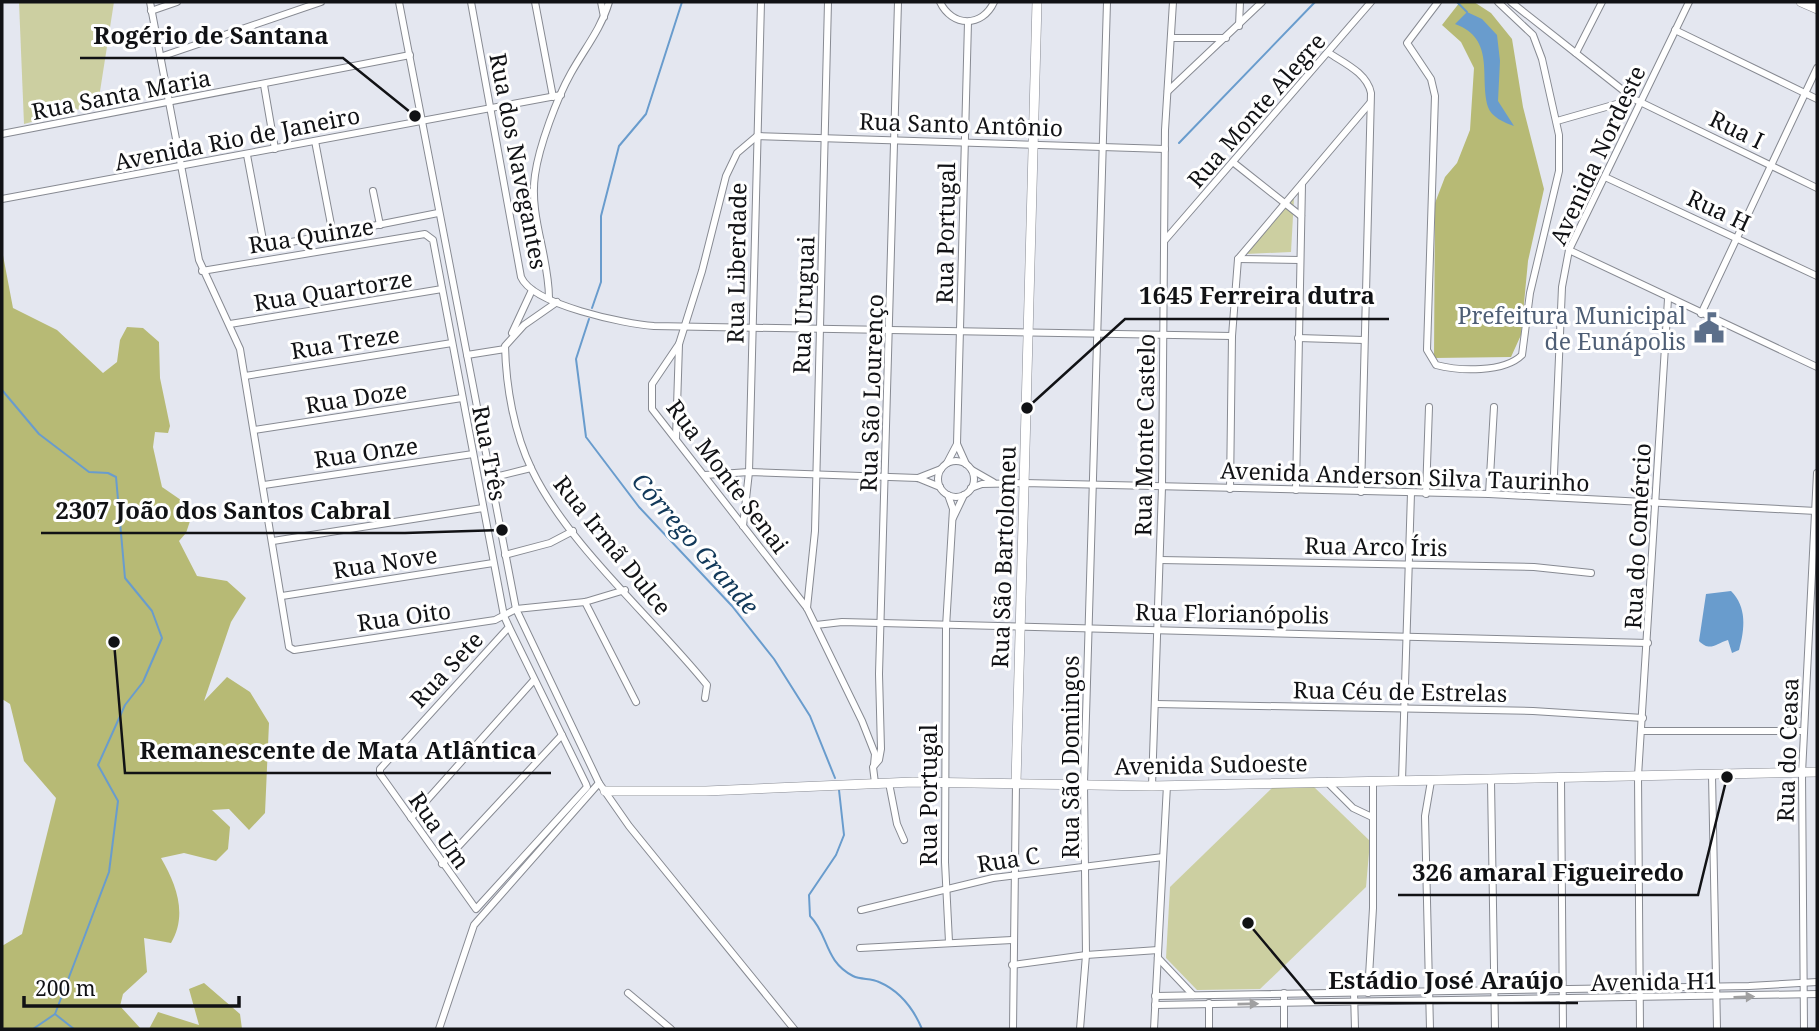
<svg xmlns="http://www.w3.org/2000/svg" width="1819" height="1031" font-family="'Noto Serif',serif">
	<rect width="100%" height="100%" fill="#e4e7f0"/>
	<g fill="#cccfa1">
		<polygon points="19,2 114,2 98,104 24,124"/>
		<polygon points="1294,198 1291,252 1246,254"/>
		<polygon points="1314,787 1370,841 1366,887 1260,989 1197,990 1166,958 1170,887 1272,788"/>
	</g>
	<g fill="#b7ba75">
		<polygon points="1460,2 1474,2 1491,13 1512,39 1523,107 1544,189 1528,261 1521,335 1511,357 1434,358 1435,203 1445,177 1457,163 1470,130 1474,68 1461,42 1442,25"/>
		<path d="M 2,250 L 13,308 L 57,330 L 103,373 L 117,362 L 120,340 L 127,327 L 143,328 L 159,342 L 160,378 L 170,426 L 168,433 L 155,432 L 153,447 L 162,487 L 194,509 L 186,533 L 179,541 L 197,576 L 227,581 L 246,598 L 231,622 L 204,701 L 227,677 L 250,692 L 269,723 L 265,813 L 249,830 L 229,809 L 212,810 L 230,827 L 228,849 L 216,861 L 184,853 L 161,858 C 176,884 188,914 171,943 L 144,938 L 147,972 L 123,994 L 120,1006 L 141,1029 L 2,1029 L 2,946 L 22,934 L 56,798 L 24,761 L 10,704 L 2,699 Z"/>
		<polygon points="204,983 240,1014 242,1029 149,1029 158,1012 199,1025 189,989"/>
	</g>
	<g fill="#699ccd">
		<path d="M 1467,12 L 1482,19 L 1497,35 L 1500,61 L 1498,101 L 1514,126 C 1505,123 1491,117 1488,107 C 1479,76 1496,39 1455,24 Z"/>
		<path d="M 1731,591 C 1747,607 1745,629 1739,650 L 1732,653 L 1728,640 C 1715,644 1710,652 1699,641 L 1706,594 Z"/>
	</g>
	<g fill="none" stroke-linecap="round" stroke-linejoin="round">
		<g stroke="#699ccd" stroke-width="2">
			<polyline points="1457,2 1467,12"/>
			<polyline points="1179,143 1315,2"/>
			<polyline points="592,308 601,282 601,216 619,146 646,114 682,2"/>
			<polyline points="589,319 576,359 586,437 639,507 732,606 774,659 810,716 835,778"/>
			<polyline points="2,390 39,434 89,472 108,473 116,477 125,578 152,611 162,638 143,682 125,705 98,765 118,801 109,872 55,1014 74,1029"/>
			<path d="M 839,790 L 844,835 L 836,855 L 809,895 L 810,916 C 829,935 824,961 853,976 C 861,980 871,978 879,982 C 900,991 914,1010 922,1029"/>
			<polyline points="33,1029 55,1014"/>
		</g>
		<g stroke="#878a92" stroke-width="8">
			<g id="street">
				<polyline points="150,2 199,260 240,349 289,647 294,650 495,620 516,609 585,602 625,590"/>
				<polyline points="399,2 516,609 599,783 629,826 794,1029"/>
				<path d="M 471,2 L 521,277 C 533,305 625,324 654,326 L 1232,336"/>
				<polyline points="535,2 553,97"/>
				<polyline points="601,2 604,17"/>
				<path d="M 940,2 C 952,27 982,28 994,2"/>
				<path d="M 1438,2 L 1407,43 L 1431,79 L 1435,96 L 1427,350 L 1436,365 C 1459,371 1504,373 1522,355 L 1530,293 L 1559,171 L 1559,135 L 1542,59 L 1533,35 L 1498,2"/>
				<polyline points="1511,2 1634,99 1817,188"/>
				<polyline points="151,11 177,2"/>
				<polyline points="1239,26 1240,2"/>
				<polyline points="1675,30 1817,99"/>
				<polyline points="1172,38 1226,38"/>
				<path d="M 1329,53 C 1344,63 1367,73 1371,93 L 1361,492"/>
				<polyline points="1576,53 1602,2"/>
				<polyline points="160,57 321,2"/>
				<polyline points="264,85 275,149"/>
				<polyline points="1168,91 1262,2"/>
				<polyline points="1557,121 1634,99"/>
				<polyline points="2,134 410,55"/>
				<polyline points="315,141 333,235"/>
				<polyline points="247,155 263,240 271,246 438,213"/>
				<polyline points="1234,163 1301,216"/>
				<polyline points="1605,177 1817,276"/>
				<polyline points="373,191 380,225"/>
				<polyline points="2,199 561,95"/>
				<polyline points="1165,240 1371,2"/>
				<polyline points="1569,250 1817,367"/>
				<polyline points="1238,259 1300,260"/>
				<polyline points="202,271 425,234 433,240 504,616 509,627 586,784 587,787 476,909 380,774 380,769 509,627"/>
				<path d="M 549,298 C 549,256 529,217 535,175 C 539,146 557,98 571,73 C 585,48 601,29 609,2"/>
				<path d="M 557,302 L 524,325 L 505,346 C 506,387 514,433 532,470 C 568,545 654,619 707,685 L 705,698"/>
				<polyline points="1701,314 1817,68"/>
				<polyline points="230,324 442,289"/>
				<polyline points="512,333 532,290"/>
				<polyline points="1298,338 1364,340"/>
				<polyline points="679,344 652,384 652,409 807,608 862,721 875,754 874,765"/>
				<polyline points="467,355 505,349"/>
				<polyline points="245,376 452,343"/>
				<polyline points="254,430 462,398"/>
				<polyline points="676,438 679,344 702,271 726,176 737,153 757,136 1165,149"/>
				<circle cx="956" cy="479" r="18"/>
				<polyline points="947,463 957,444"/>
				<polyline points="966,464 957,444 968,22"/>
				<polyline points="972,470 993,482"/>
				<polyline points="705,475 749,472 918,478 940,487"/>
				<polyline points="491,478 531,468"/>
				<polyline points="918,478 941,469"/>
				<polyline points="264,485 473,454"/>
				<polyline points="971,488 982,484 1024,483 1489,494 1816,511"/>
				<polyline points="1230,489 1232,336 1238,259 1370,103"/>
				<polyline points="1296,490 1302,184"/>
				<polyline points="1426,494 1429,407"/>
				<polyline points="1489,494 1494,407"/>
				<polyline points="948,495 953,509 946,627 945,862 949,942"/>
				<polyline points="1553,497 1562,287 1569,250 1689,2"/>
				<polyline points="953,518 964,495"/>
				<polyline points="743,526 749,472 761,2"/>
				<polyline points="273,541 483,508"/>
				<polyline points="505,555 550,543 573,531"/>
				<polyline points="1160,560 1534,567 1591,573"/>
				<polyline points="282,596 493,563"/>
				<polyline points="585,602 636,702"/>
				<polyline points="807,608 815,531 828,2"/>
				<polyline points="816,625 842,622 1648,643"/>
				<polyline points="1156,704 1533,711 1643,718"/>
				<polyline points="1642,731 1803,731"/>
				<polyline points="1712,775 1717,1029"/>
				<polyline points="1561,778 1563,1029"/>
				<polyline points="1402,781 1411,493"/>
				<polyline points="1491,781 1495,1029"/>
				<polyline points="1327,782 1353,808 1372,817"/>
				<polyline points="875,783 873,767 879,760 881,749 879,674 898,2"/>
				<polyline points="889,783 897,824 904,840"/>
				<polyline points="1152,786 1162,487 1165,130 1173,2"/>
				<polyline points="411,818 534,680"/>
				<polyline points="442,864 562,735"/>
				<polyline points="861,910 993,878 1163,857"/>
				<polyline points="860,948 1012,940"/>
				<polyline points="1158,958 1193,995"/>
				<polyline points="1012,965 1086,955 1158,950"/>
				<polyline points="1354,992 1355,1029"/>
				<polyline points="628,993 671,1029"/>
				<polyline points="1284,993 1284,1029"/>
				<polyline points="1368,993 1373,908 1373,783"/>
				<polyline points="1155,996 1749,986 1817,982"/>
				<polyline points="1209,1003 1209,1029"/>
				<polyline points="1155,1005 1817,994"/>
				<polyline points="439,1029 474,925 599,783"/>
				<polyline points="1013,1029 1016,783"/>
				<polyline points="1080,1029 1086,955 1084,784 1107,2"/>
				<polyline points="1154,1029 1167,785"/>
				<polyline points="1430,1029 1425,816 1431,781"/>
				<polyline points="1640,1029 1638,776 1668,299"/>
				<polyline points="1804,1029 1802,773 1817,473"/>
			</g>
		</g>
		<g stroke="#878a92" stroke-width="10">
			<g id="secondary">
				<polyline points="1801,2 1817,9"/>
				<polyline points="1016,783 1037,2"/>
				<polyline points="605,791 706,791 913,782 1152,786 1817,772"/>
			</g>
		</g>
		<use href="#street" stroke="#fff" stroke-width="6"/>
		<use href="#secondary" stroke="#fff" stroke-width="9"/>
	</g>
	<defs><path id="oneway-solid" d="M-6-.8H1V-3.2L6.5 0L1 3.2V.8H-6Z" transform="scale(1.75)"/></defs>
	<g fill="#a0a0a1">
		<use href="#oneway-solid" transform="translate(1744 997) rotate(-2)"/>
		<use href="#oneway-solid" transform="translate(1248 1004) rotate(-1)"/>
	</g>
	<defs>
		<g id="civic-bare" transform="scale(2.415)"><path d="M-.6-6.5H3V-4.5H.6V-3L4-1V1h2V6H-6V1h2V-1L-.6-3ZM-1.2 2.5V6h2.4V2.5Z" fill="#5c6f8a" stroke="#fff" stroke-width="2.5" paint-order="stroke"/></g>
	</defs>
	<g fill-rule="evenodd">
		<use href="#civic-bare" x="1709" y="328"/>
	</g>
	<g text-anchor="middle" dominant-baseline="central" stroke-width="6" stroke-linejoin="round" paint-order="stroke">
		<g font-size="23" fill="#111215" stroke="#fff">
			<text transform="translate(121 94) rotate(-11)">Rua Santa Maria</text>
			<text transform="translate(1256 110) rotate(-49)">Rua Monte Alegre</text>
			<text transform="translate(961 124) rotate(2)">Rua Santo Antônio</text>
			<text transform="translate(1737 129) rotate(26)">Rua I</text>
			<text transform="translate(237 138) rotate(-11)">Avenida Rio de Janeiro</text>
			<text transform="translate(1597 155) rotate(-65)">Avenida Nordeste</text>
			<text transform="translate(519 161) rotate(79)">Rua dos Navegantes</text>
			<text transform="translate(1719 210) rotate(25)">Rua H</text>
			<text transform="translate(945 233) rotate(-89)">Rua Portugal</text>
			<text transform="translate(311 235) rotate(-9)">Rua Quinze</text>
			<text transform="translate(736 263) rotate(-89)">Rua Liberdade</text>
			<text transform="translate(333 290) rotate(-9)">Rua Quartorze</text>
			<text transform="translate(803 305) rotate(-88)">Rua Uruguai</text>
			<text transform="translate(345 342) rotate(-9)">Rua Treze</text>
			<text transform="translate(871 393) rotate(-88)">Rua São Lourenço</text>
			<text transform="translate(356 397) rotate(-9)">Rua Doze</text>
			<text transform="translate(1144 435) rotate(-89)">Rua Monte Castelo</text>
			<text transform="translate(366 452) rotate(-8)">Rua Onze</text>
			<text transform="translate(490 453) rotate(79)">Rua Três</text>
			<text transform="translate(728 476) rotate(53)">Rua Monte Senai</text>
			<text transform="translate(1405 476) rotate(2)">Avenida Anderson Silva Taurinho</text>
			<text transform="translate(1637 536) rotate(-87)">Rua do Comércio</text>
			<text transform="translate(613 545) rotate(51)">Rua Irmã Dulce</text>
			<text transform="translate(1376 546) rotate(1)">Rua Arco Íris</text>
			<text transform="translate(1003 557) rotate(-88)">Rua São Bartolomeu</text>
			<text transform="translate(385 562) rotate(-9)">Rua Nove</text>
			<text transform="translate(1232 613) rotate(1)">Rua Florianópolis</text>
			<text transform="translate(404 616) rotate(-8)">Rua Oito</text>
			<text transform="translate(446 669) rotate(-47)">Rua Sete</text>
			<text transform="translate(1400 691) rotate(1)">Rua Céu de Estrelas</text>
			<text transform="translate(1787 750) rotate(-88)">Rua do Ceasa</text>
			<text transform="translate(1070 757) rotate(-90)">Rua São Domingos</text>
			<text transform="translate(1211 764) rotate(-1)">Avenida Sudoeste</text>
			<text transform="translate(928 795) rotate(-90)">Rua Portugal</text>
			<text transform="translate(440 830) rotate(55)">Rua Um</text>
			<text transform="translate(1008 859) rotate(-9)">Rua C</text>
			<text transform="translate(1654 981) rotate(-1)">Avenida H1</text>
		</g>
		<g font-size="23" fill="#4e5e75" stroke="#fff" text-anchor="end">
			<text x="1686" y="315">Prefeitura Municipal<tspan x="1686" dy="26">de Eunápolis</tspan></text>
		</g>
		<g font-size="24" font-style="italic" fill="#113859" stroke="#fff">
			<text transform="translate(696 543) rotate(49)">Córrego Grande</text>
		</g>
	</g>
	<path fill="none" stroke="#111215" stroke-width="2.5" d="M415 116L343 58H80M1027 408L1125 319H1389M502 530L405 533H41M114 642L125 773H551M1727 777L1698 895H1398M1248 923L1315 1003H1578"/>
	<g fill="#111215" stroke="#fff" stroke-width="2.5">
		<circle cx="415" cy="116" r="7"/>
		<circle cx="1027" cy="408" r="7"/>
		<circle cx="502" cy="530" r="7"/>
		<circle cx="114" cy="642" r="7"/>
		<circle cx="1727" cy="777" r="7"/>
		<circle cx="1248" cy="923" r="7"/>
	</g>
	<g font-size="24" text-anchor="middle" font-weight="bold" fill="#111215" stroke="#fff" stroke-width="6" stroke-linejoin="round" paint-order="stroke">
		<text x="211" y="44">Rogério de Santana</text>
		<text x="1257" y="304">1645 Ferreira dutra</text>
		<text x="223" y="519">2307 João dos Santos Cabral</text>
		<text x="338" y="759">Remanescente de Mata Atlântica</text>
		<text x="1548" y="881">326 amaral Figueiredo</text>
		<text x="1446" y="989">Estádio José Araújo</text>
	</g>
	<rect width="1819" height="1031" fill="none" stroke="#111215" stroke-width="7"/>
	<path d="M24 996v10h215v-10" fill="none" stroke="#111215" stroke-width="3.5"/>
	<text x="35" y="996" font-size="21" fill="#111215" stroke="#ffffff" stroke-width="5" paint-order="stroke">200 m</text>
</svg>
